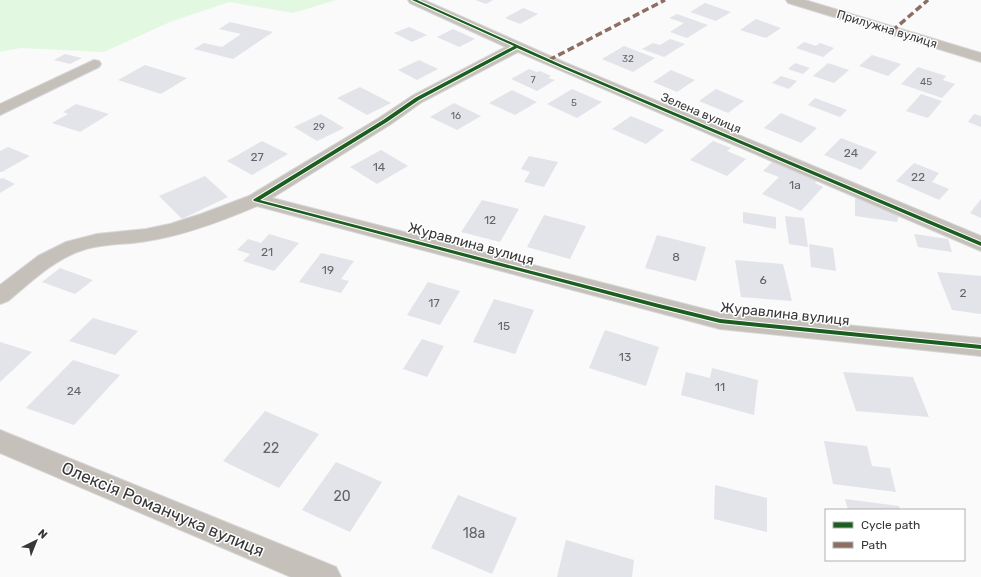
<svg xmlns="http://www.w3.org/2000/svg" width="981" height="577" font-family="Rubik,sans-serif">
	<rect width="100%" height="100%" fill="#fafafa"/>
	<polygon fill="#e2f8e1" points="0,0 336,0 293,13 229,2 170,22 104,52 20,48 0,52"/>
	<g fill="#e3e3ea">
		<polygon points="475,0 493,0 486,4"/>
		<polygon points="705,3 731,12 716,21 690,12"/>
		<polygon points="523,8 538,14 520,24 505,18"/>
		<polygon points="677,14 708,25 687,38 670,32 684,23 669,18"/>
		<polygon points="756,19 781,28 766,38 740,30"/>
		<polygon points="230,22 273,32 233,59 194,49 204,43 222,47 241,34 219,29"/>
		<polygon points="409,27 427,35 412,42 394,33"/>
		<polygon points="453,29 475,39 459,47 437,37"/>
		<polygon points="670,39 685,44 664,57 642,49 653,43 660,45"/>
		<polygon points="804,42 816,46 820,43 834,48 823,57 796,48"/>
		<polygon points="624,46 655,58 633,72 602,59"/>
		<polygon points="65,54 82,58 70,64 54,60"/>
		<polygon points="872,55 901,64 888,76 859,66"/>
		<polygon points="419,60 438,69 417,80 398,70"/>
		<polygon points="795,63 810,68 803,74 788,69"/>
		<polygon points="828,63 849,70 834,83 813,76"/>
		<polygon points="145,65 187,78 161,94 118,80"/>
		<polygon points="918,67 946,76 943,80 955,84 942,98 901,84"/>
		<polygon points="529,69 537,72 540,71 551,76 548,78 555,80 537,91 511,79"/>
		<polygon points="671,70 695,80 677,92 653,82"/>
		<polygon points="781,76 797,81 789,89 772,83"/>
		<polygon points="360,87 391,103 367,115 337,98"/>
		<polygon points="572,89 602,102 577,118 547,104"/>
		<polygon points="716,89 744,101 728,113 699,101"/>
		<polygon points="512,90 537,102 515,115 489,103"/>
		<polygon points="921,94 942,101 928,118 906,111"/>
		<polygon points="815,98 847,110 840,117 808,105"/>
		<polygon points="454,103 481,116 457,130 430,117"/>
		<polygon points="76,104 109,114 80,132 52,123 68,114 63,112"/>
		<polygon points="781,113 817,128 801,143 764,128"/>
		<polygon points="321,114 344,128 317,141 294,127"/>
		<polygon points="974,114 981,116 981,127 968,122"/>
		<polygon points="631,116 664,130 646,144 612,129"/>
		<polygon points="841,138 877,152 861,170 824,155"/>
		<polygon points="262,141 288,154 252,175 227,161"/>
		<polygon points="713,141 731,148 727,151 746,159 727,176 690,160"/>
		<polygon points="8,147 30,156 2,172 0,172 0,151"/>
		<polygon points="381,150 408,166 377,184 350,167"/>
		<polygon points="529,156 558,162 544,187 524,182 530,172 521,169"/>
		<polygon points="775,159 820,178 815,183 823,187 801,211 762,194 779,177 763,171"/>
		<polygon points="914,163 939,173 932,182 949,189 939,200 896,181"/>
		<polygon points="205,176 228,197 182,219 159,196"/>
		<polygon points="3,178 15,184 0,193 0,179"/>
		<polygon points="855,197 899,215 897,222 855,216"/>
		<polygon points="981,199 981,218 970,213"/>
		<polygon points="482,200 519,209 500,242 461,232"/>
		<polygon points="743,212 776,217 776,229 743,223"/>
		<polygon points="544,215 586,226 570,259 527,247"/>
		<polygon points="785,216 804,218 808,247 789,244"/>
		<polygon points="269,234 299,243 274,271 243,261 250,254 237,250 248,239 261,243"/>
		<polygon points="914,234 948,239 952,252 918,247"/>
		<polygon points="657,235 706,247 696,281 645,268"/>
		<polygon points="809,244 833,248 836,271 811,267"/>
		<polygon points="321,253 354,261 341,279 349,281 341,293 299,282"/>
		<polygon points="735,260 783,264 792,301 741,297"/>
		<polygon points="60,268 93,280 75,294 42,282"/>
		<polygon points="937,272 981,276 981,314 952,310"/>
		<polygon points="428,282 460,291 440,325 407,315"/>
		<polygon points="494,299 534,310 515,354 473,342"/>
		<polygon points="93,318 138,331 115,355 69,341"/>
		<polygon points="605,330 659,347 646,386 589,368"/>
		<polygon points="422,339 444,346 427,377 403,369"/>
		<polygon points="0,342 32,352 0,382"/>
		<polygon points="73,360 120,375 74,425 26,408"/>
		<polygon points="712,368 758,380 754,415 681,395 686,372 710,378"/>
		<polygon points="843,372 913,377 929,417 856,411"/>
		<polygon points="265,411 319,434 279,488 223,461"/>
		<polygon points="824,441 867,446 872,466 890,468 896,492 833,484"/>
		<polygon points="336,462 382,482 350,532 302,510"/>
		<polygon points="715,485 767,498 767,532 714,519"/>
		<polygon points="458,495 517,518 492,574 431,548"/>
		<polygon points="845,499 899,506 900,510 848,510"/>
		<polygon points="566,540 634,560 632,577 557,577"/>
	</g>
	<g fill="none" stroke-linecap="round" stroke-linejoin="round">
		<g stroke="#d7d7d7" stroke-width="2">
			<g id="street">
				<path d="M 408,0 L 424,0 L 566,63 L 981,236 L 981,251 L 518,52 L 422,102 L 391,124 L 272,198 L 720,313 L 981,338 L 981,356 L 720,329 L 257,206 C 222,221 185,235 147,241 C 125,245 101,243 80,251 C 52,261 30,283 8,301 L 0,304 L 0,285 L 38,256 L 66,242 L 97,234 L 146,229 L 170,224 L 201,214 L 249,196 L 379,118 L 412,96 L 506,47 L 410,3 Z"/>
				<polygon points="786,0 805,0 981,53 981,62 788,3"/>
				<polygon points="94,60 99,61 101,64 99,67 0,115 0,104"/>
				<polygon points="0,430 336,567 341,577 291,577 0,453"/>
			</g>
		</g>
		<use href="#street" fill="#c6c0ba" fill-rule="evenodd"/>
		<g stroke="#8d6e63" stroke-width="3.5" stroke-dasharray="7 3.5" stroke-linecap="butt">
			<polyline points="892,31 928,0"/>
			<polyline points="549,60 665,0"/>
		</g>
		<g stroke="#fff" stroke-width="2">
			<polygon id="cycleway" points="412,0 417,0 562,65 981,242 981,246 560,67 517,48 419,100 387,122 260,200 659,304 720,319 981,345 981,349 720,323 659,308 254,201 253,200 254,199 383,120 415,98 514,46"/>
		</g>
		<use href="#cycleway" fill="#1b5e20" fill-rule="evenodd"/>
	</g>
	<g text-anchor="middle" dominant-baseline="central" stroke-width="3" stroke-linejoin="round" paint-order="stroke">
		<g font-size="10" fill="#646467">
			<text x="628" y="59">32</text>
			<text x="533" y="80">7</text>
			<text x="926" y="82">45</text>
			<text x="574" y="103">5</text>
			<text x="456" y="116">16</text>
			<text x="319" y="127">29</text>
		</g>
		<g font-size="12" fill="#383839" stroke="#fff">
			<text transform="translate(887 29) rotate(17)">Прилужна вулиця</text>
			<text transform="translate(701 113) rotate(23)">Зелена вулиця</text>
		</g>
		<g font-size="12" fill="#646467">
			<text x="851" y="153">24</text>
			<text x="257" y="157">27</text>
			<text x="379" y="167">14</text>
			<text x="918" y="177">22</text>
			<text x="795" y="185">1а</text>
			<text x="490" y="220">12</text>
			<text x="267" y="252">21</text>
			<text x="676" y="257">8</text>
			<text x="328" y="270">19</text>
			<text x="763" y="280">6</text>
			<text x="963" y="293">2</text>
			<text x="434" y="303">17</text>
			<text x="504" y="326">15</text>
			<text x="625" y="357">13</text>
			<text x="720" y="387">11</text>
			<text x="74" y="391">24</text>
		</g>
		<g font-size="14" fill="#383839" stroke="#fff">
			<text transform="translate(471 244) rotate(15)">Журавлина вулиця</text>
			<text transform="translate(785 314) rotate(6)">Журавлина вулиця</text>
		</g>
		<g font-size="14" fill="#646467">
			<text x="271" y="448">22</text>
			<text x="342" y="496">20</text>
			<text x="474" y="533">18а</text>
		</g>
		<g font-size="17" fill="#383839" stroke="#fff">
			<text transform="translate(163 509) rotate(23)">Олексія Романчука вулиця</text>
		</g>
	</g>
	<rect x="825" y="509" width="140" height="52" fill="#ffffff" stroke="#afafb0"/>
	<rect x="833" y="522" width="20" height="6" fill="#1b5e20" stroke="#afafb0"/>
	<text x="861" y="529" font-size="12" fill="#383839">Cycle path</text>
	<rect x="833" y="542" width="20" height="6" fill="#8d6e63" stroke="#afafb0"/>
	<text x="861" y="549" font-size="12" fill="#383839">Path</text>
	<g transform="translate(36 541) rotate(43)" stroke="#ffffff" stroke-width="3" paint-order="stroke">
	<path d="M0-3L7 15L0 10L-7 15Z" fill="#383839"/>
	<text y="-6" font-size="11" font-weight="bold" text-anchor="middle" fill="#383839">N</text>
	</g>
</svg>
